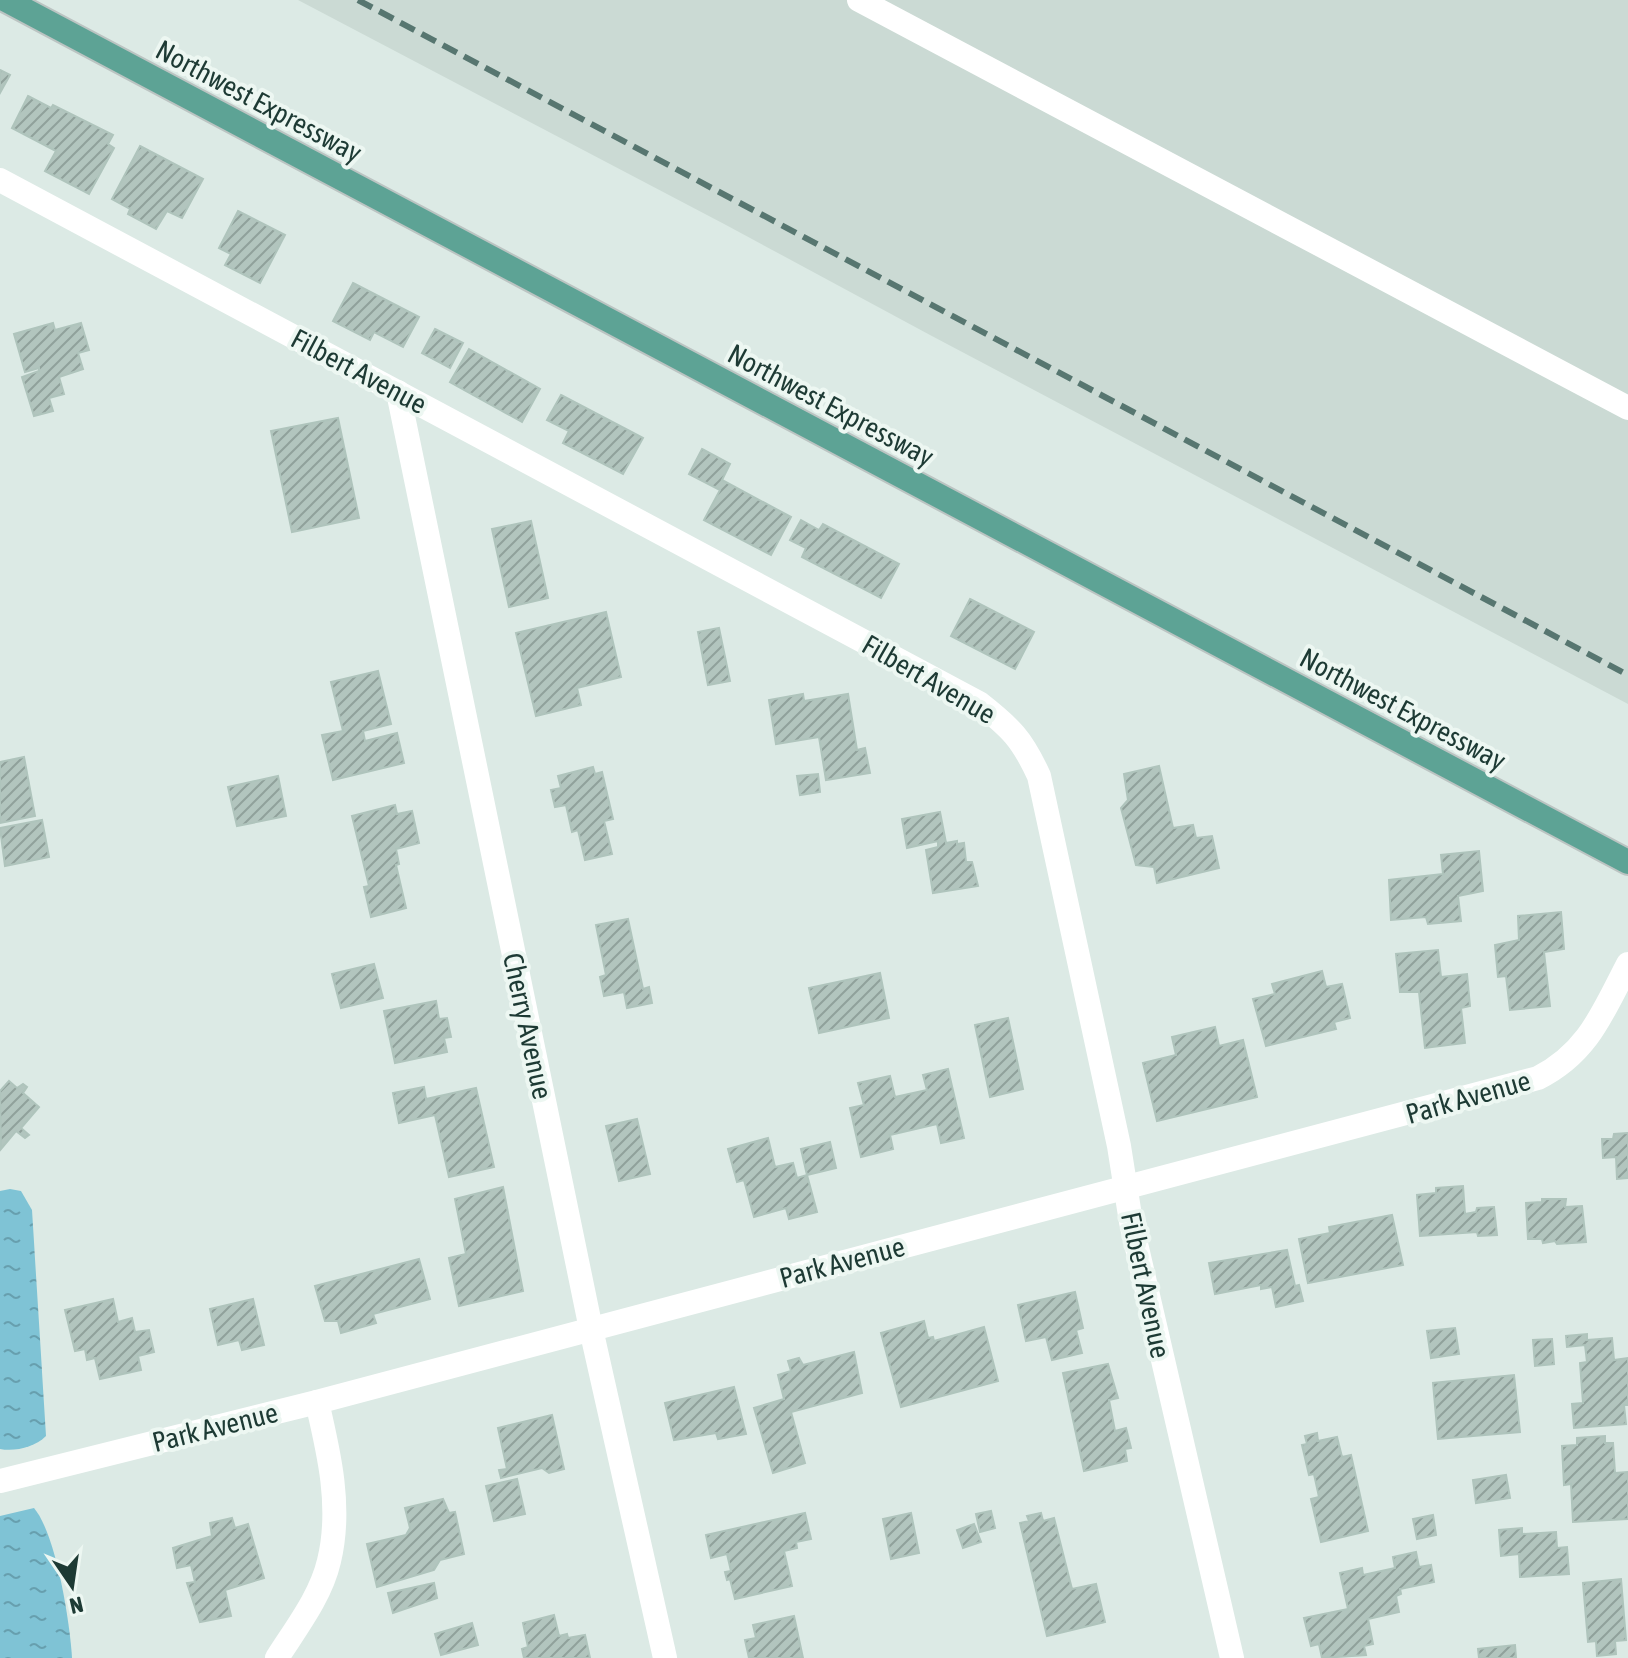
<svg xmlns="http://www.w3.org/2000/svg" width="1628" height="1658" font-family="'Asap Condensed',sans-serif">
	<defs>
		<pattern id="water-ripples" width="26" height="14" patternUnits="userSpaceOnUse" patternTransform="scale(2)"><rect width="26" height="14" fill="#7fc3d5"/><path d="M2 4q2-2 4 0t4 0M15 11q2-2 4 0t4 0" fill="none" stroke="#679fae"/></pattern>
		<pattern id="building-hatch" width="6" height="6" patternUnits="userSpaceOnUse" patternTransform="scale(2)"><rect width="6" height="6" fill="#b2c5be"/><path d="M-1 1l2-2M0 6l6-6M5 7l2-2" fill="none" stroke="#90a19b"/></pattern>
	</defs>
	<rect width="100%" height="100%" fill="#dceae5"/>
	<polygon fill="#cbdad4" points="298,0 1628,0 1628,704 930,335 726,225"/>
	<g fill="url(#water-ripples)">
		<path d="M 10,1189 L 21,1191 L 32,1210 L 46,1436 C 35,1447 15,1452 0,1449 L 0,1191 Z"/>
		<path d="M 34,1508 C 56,1534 70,1622 72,1658 L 0,1658 L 0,1516 Z"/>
	</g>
	<g fill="url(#building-hatch)" stroke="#afc4bc" stroke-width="2">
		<polygon points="0,70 10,75 0,93"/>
		<polygon points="28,96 51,108 53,105 113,135 108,144 114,148 89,194 45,171 56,151 12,128"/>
		<polygon points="140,146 203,179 182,218 167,211 156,229 128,214 130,209 112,199"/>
		<polygon points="238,211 285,235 260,283 225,265 231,254 219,248"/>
		<polygon points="353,283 419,317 403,347 374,332 370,340 333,321"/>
		<polygon points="53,323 55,330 81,323 89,350 78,353 83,369 59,377 64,394 49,398 53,411 34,416 22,377 39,371 39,368 25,372 14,334"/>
		<polygon points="435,329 463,343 450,368 422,353"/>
		<polygon points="469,349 540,389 522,422 450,382"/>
		<polygon points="561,395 643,438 623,474 563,443 569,431 547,420"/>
		<polygon points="338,418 359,518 292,532 271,431"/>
		<polygon points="702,449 730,464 722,480 791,517 771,555 704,520 720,490 689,474"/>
		<polygon points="801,520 819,530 823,524 899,564 881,598 802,557 806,548 790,540"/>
		<polygon points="531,521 548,598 509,607 492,529"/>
		<polygon points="970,599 1034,632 1015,669 951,636"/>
		<polygon points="606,612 621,677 577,688 581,705 536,716 516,633"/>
		<polygon points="719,628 730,681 708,685 698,632"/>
		<polygon points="378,671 391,724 363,731 365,741 397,733 404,763 333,780 322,735 343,731 331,682"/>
		<polygon points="803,694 804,701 848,694 857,750 865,748 870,773 826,780 819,737 776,744 769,700"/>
		<polygon points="24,757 35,816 0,823 0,762"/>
		<polygon points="1159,766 1173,828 1193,825 1196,838 1212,836 1219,868 1157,883 1154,867 1136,865 1121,808 1128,800 1124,774"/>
		<polygon points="593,767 595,774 602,772 613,819 604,821 612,854 585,860 578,830 572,832 566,805 555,807 551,790 561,788 558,776"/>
		<polygon points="818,774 820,792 800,795 797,776"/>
		<polygon points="278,776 286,816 237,826 228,787"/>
		<polygon points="395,805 397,814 412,811 419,843 396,849 399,864 396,865 406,908 371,917 364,887 369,886 352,816"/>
		<polygon points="940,812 946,843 957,841 957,844 964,843 966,862 972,862 978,886 933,893 926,850 938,847 938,841 907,848 902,819"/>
		<polygon points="42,820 49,857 5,866 0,828"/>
		<polygon points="1479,851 1483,891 1458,896 1461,921 1428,924 1426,917 1391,920 1389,880 1443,874 1441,855"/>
		<polygon points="1561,912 1564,949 1544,952 1550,1006 1510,1010 1506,976 1498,977 1495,945 1519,940 1518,916"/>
		<polygon points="628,919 643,989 649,987 652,1003 627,1008 624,992 604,996 600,977 606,975 596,925"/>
		<polygon points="1438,950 1441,977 1467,974 1470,1006 1461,1008 1465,1043 1425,1048 1419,992 1400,992 1396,954"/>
		<polygon points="374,964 383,998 341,1008 332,974"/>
		<polygon points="1322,971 1326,987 1342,984 1350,1018 1334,1022 1336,1029 1266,1046 1253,999 1275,994 1272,984"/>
		<polygon points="880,973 889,1018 819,1033 809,988"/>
		<polygon points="436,1001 439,1019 447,1018 451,1037 444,1038 447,1052 395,1063 384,1011"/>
		<polygon points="1008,1018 1023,1089 990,1097 975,1025"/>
		<polygon points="1215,1027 1219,1046 1243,1040 1257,1097 1157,1121 1143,1063 1176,1055 1172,1037"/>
		<polygon points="948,1069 964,1138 941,1143 937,1124 890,1135 893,1149 861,1157 850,1108 864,1105 858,1083 890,1076 895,1097 927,1090 923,1075"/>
		<polygon points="9,1081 17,1088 23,1084 27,1087 23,1093 39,1107 21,1128 29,1135 25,1138 16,1131 1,1149 0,1091"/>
		<polygon points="424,1087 426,1099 476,1088 494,1167 449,1177 435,1115 399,1123 393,1093"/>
		<polygon points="637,1119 650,1174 619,1181 606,1126"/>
		<polygon points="1628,1133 1628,1178 1617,1179 1616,1157 1603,1158 1602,1139 1613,1139 1614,1134"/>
		<polygon points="768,1138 775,1167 793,1163 797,1178 807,1175 817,1212 789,1219 786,1208 754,1217 744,1180 737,1182 728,1149"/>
		<polygon points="830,1142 836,1168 807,1175 801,1149"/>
		<polygon points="1463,1186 1465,1214 1476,1212 1477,1208 1494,1207 1497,1235 1478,1236 1477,1232 1420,1236 1417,1195 1436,1193 1436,1188"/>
		<polygon points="503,1187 523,1291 459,1306 449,1258 466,1254 455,1199"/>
		<polygon points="1542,1199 1566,1199 1565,1207 1582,1206 1586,1242 1557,1244 1555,1241 1543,1243 1542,1239 1528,1239 1526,1203 1542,1202"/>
		<polygon points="1392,1215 1403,1265 1308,1283 1299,1239 1330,1233 1329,1227"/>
		<polygon points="1287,1250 1295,1286 1299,1285 1303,1301 1276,1307 1272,1287 1261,1289 1261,1285 1215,1294 1209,1263"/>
		<polygon points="419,1259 430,1299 373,1314 376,1323 341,1333 338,1321 325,1321 315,1286"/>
		<polygon points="1075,1292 1083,1328 1076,1330 1082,1353 1052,1360 1046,1337 1026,1341 1018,1305"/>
		<polygon points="113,1299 118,1322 132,1318 135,1332 149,1330 154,1352 138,1356 141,1370 100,1379 95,1358 87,1360 85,1349 75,1351 65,1310"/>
		<polygon points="253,1299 264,1345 242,1350 239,1340 218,1345 210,1309"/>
		<polygon points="924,1321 928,1338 933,1337 934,1341 984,1327 998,1381 901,1407 881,1333"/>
		<polygon points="1455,1328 1459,1354 1431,1358 1427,1331"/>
		<polygon points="1587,1334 1587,1340 1612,1338 1614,1360 1628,1358 1628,1405 1624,1405 1626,1424 1574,1428 1572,1404 1583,1403 1580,1363 1587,1362 1585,1345 1567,1347 1566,1336"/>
		<polygon points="1552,1339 1554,1364 1535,1366 1533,1340"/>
		<polygon points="854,1352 862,1393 791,1412 805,1463 773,1473 754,1408 784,1399 778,1375 791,1371 788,1361 799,1358 803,1365"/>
		<polygon points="1108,1364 1118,1398 1109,1400 1115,1431 1126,1428 1131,1448 1125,1449 1127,1461 1084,1471 1063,1373"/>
		<polygon points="1514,1375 1520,1432 1438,1439 1433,1383"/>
		<polygon points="734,1387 746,1434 718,1439 716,1433 674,1440 665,1403"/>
		<polygon points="552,1415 564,1469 549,1473 542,1468 501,1478 499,1470 507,1469 498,1428"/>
		<polygon points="1317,1433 1318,1441 1337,1437 1342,1457 1351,1455 1368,1531 1321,1542 1311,1499 1319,1497 1314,1474 1309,1475 1302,1445 1307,1444 1305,1436"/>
		<polygon points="1605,1436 1605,1443 1613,1443 1615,1473 1628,1472 1628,1519 1573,1522 1571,1484 1564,1485 1562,1446 1577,1445 1577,1438"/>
		<polygon points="1506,1475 1510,1498 1476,1503 1473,1480"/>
		<polygon points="517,1479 525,1514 494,1521 486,1486"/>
		<polygon points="443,1499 449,1513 455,1512 464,1554 440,1560 434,1570 377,1587 367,1544 406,1535 410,1528 405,1508"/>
		<polygon points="991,1511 995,1528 980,1532 976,1514"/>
		<polygon points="805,1513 811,1539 796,1542 797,1548 784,1551 792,1586 735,1599 730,1579 727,1580 725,1572 731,1571 727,1554 711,1558 706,1535"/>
		<polygon points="911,1513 919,1553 891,1559 883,1519"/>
		<polygon points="1041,1513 1043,1521 1054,1518 1072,1589 1096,1584 1105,1622 1047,1636 1020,1523 1029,1521 1027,1516"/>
		<polygon points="1433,1515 1436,1535 1417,1539 1413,1519"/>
		<polygon points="232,1518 235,1528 248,1524 264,1578 225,1590 231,1616 200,1622 187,1583 195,1582 191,1565 177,1568 173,1548 212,1536 210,1523"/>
		<polygon points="974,1524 981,1542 963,1548 957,1530"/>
		<polygon points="1522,1528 1522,1534 1556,1532 1557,1548 1567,1547 1569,1574 1520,1577 1519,1554 1501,1556 1499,1530"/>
		<polygon points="1416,1552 1419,1567 1431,1565 1434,1582 1400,1589 1401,1594 1396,1596 1399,1612 1368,1619 1373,1644 1364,1646 1366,1655 1322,1658 1319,1644 1311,1646 1304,1618 1348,1609 1340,1573 1362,1568 1363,1575 1395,1568 1393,1557"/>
		<polygon points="1621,1579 1626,1640 1615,1641 1616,1654 1597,1656 1596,1641 1588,1642 1583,1583"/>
		<polygon points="434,1583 437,1598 393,1613 388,1593"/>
		<polygon points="554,1615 559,1636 567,1634 568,1638 585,1635 590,1658 524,1658 522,1649 528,1647 523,1623"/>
		<polygon points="794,1616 803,1658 749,1658 745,1640 756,1638 753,1625"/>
		<polygon points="472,1623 478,1645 441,1655 435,1634"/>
		<polygon points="1515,1645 1516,1658 1479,1658 1478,1649"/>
	</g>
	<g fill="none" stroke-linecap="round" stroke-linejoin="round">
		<g stroke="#bbc4c2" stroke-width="28">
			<polyline id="major" points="6,0 1628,862"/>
		</g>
		<g stroke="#fff" stroke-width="24">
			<polyline points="859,0 1628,408"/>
			<path d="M 0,180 L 979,703 C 1011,728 1022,739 1039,776 L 1119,1146 L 1131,1222 L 1232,1658"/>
			<polyline points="398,392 591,1329 665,1658"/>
			<path d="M 0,1481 L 317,1402 L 1538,1078 C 1588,1053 1603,1012 1628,964"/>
			<path d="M 277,1658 C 296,1628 321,1596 329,1561 C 342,1508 329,1453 317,1402"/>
		</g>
		<use href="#major" stroke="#5da395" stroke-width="24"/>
		<polyline stroke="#577670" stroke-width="6" stroke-dasharray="16 8" stroke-linecap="butt" points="358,0 1628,675"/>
	</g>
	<g text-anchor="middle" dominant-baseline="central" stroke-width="8" stroke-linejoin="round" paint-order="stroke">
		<g font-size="28" fill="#1d3a34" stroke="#edf7f2">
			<text transform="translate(259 101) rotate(28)">Northwest Expressway</text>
			<text transform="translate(359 371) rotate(28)">Filbert Avenue</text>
			<text transform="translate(831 405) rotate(28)">Northwest Expressway</text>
			<text transform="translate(929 679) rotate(30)">Filbert Avenue</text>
			<text transform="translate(1403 709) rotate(28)">Northwest Expressway</text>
			<text transform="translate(528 1026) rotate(78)">Cherry Avenue</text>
			<text transform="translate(1468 1097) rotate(-16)">Park Avenue</text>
			<text transform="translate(842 1262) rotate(-15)">Park Avenue</text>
			<text transform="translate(1146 1285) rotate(78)">Filbert Avenue</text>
			<text transform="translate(215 1427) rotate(-14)">Park Avenue</text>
		</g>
	</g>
	<g transform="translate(72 1586) rotate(167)" stroke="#edf7f2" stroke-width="6" paint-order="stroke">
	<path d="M0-6L14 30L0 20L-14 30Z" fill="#1d3a34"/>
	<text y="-12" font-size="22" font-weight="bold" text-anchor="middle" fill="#1d3a34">N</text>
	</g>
</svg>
